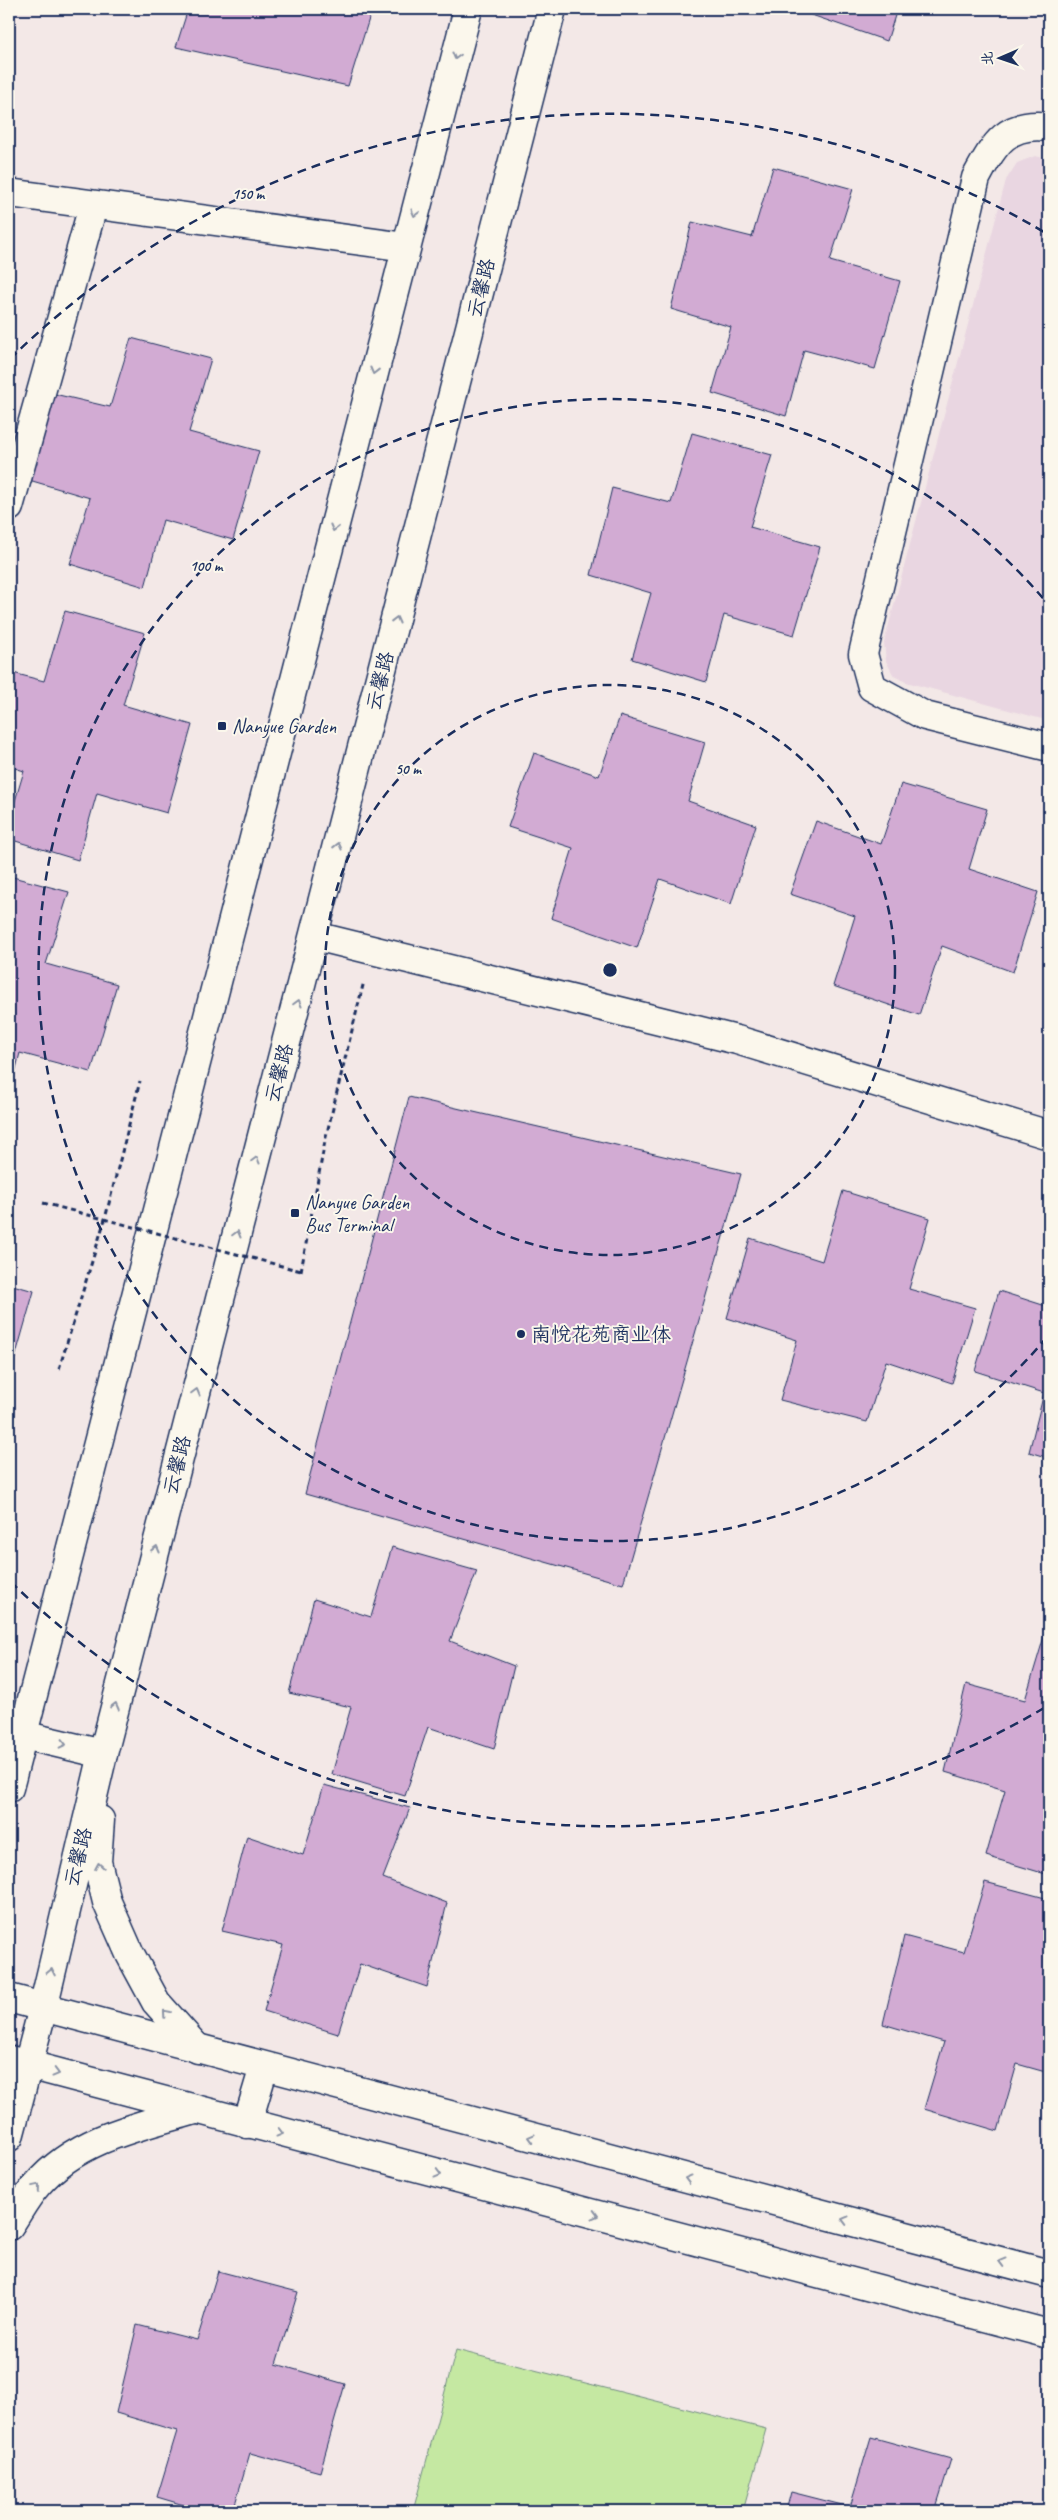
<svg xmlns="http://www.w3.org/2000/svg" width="1058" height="2520" font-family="Caveat,'LXGW WenKai TC',sans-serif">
	<rect width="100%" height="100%" fill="#f3e8e7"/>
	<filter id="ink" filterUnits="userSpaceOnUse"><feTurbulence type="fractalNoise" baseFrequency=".02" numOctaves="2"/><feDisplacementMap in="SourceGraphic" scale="10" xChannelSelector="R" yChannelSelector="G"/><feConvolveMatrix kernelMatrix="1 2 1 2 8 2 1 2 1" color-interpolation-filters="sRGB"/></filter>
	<g filter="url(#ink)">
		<polygon fill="#e9d6e1" points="1035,156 1049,159 1049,721 906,682 894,676 886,661 884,643 1006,180 1017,163"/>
		<polygon fill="#c5e8a2" stroke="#708c80" points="456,2350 766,2429 743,2511 413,2511"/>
		<g fill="#d2abd3" stroke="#1b2f5e">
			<polygon points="188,9 372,9 348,86 176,47"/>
			<polygon points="801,9 897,9 887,41 800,11"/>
			<polygon points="773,167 853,189 830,261 900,281 875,369 804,350 786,416 712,393 731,327 671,309 692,222 752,237"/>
			<polygon points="131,338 211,359 189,432 259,451 233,540 163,520 145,587 70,564 90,498 29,480 50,393 110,407"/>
			<polygon points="692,433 772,455 750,527 820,547 794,635 724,615 706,682 632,659 651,593 591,575 612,488 671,503"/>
			<polygon points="65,611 145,633 123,705 192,725 167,813 97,793 78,860 9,839 9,821 24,771 9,766 9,672 44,681"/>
			<polygon points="620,716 705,742 688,801 756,825 731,904 660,879 637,948 551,918 573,848 508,827 534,753 599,776"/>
			<polygon points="901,784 987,809 969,869 1038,892 1013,972 942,946 919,1015 833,986 855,916 790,894 816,821 881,844"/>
			<polygon points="9,876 69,892 46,964 117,984 91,1072 20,1053 9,1096"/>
			<polygon points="409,1097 741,1174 623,1584 305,1494"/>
			<polygon points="843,1191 930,1218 909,1289 975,1308 952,1383 886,1361 867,1422 780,1400 797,1340 727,1318 750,1238 822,1261"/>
			<polygon points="9,1284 34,1291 9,1379"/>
			<polygon points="999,1291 1049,1307 1049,1458 1029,1452 1044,1393 975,1371"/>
			<polygon points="392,1547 477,1571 450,1641 514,1666 494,1749 428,1727 405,1796 332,1774 351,1707 289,1693 314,1599 371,1617"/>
			<polygon points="1046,1630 1049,1631 1049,1875 986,1856 1005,1790 945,1772 966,1684 1025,1700"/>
			<polygon points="324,1785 410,1808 383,1878 447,1903 427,1987 360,1964 338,2034 264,2011 283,1945 222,1931 247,1836 303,1855"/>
			<polygon points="985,1882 1049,1899 1049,1955 1043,1976 1049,1978 1049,2073 1017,2064 998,2131 924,2109 944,2042 883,2024 904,1936 964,1952"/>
			<polygon points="218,2271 298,2292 276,2364 345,2384 320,2472 250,2453 233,2511 204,2511 157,2497 177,2431 116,2413 137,2325 197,2340"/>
			<polygon points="871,2437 951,2459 935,2511 786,2511 791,2492 850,2507"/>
		</g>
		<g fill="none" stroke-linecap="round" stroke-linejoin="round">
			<g stroke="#1b2f5e" stroke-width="31">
				<g id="minor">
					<path d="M 1049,127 C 1006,121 994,145 976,178 L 863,654 L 872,687 L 925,716 L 1049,747"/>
					<polyline points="9,193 406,247"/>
					<polyline points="9,507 93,206"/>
					<polyline points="315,936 737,1040 1049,1135"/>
					<polyline points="23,1735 103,1754"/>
					<polyline points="9,1788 468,9"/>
					<polyline points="100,1820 97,1862 107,1902 130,1954 156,2002 198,2049"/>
					<polyline points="9,1998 1049,2274"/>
					<polyline points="10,2060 1049,2334"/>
					<polyline points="247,2124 264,2067"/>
					<polyline points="9,2137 43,2008 103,1754 552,9"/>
					<path d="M 9,2226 C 18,2213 26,2197 37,2185 C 76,2139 139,2126 195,2110"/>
				</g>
			</g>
			<g stroke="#1b2f5e" stroke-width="3" stroke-dasharray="5 4" stroke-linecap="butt">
				<polyline points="301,1271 325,1141 364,981"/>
				<polyline points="59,1369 105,1219 140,1081"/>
			</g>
			<use href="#minor" stroke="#fbf7ec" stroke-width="28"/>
			<polyline stroke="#1b2f5e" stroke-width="3" stroke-dasharray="5 4" stroke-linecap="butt" points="43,1203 301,1271"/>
		</g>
		<defs><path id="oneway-chevron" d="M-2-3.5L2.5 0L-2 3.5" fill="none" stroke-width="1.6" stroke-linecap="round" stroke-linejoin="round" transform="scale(1.25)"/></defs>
		<g stroke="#8b93a5">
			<use href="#oneway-chevron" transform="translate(456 56) rotate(105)"/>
			<use href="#oneway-chevron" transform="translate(415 213) rotate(105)"/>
			<use href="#oneway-chevron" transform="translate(374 371) rotate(104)"/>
			<use href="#oneway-chevron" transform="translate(334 528) rotate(104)"/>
			<use href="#oneway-chevron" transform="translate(396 620) rotate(-76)"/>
			<use href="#oneway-chevron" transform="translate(338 846) rotate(-76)"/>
			<use href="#oneway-chevron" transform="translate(298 1003) rotate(-75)"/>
			<use href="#oneway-chevron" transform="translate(256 1160) rotate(-75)"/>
			<use href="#oneway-chevron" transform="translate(237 1234) rotate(-75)"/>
			<use href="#oneway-chevron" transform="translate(196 1392) rotate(-75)"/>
			<use href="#oneway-chevron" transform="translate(156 1549) rotate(-76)"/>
			<use href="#oneway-chevron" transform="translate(115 1706) rotate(-76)"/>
			<use href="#oneway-chevron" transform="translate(63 1744) rotate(13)"/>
			<use href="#oneway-chevron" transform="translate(99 1866) rotate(-100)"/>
			<use href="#oneway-chevron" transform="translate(51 1972) rotate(-78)"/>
			<use href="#oneway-chevron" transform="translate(166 2013) rotate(-131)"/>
			<use href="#oneway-chevron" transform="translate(56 2073) rotate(15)"/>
			<use href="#oneway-chevron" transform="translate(280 2133) rotate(15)"/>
			<use href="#oneway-chevron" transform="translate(531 2138) rotate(-165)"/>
			<use href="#oneway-chevron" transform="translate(438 2174) rotate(15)"/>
			<use href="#oneway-chevron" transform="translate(688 2179) rotate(-165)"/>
			<use href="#oneway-chevron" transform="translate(37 2187) rotate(-50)"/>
			<use href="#oneway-chevron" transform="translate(595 2215) rotate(15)"/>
			<use href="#oneway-chevron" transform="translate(845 2220) rotate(-165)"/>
			<use href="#oneway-chevron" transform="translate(1002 2262) rotate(-165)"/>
		</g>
	</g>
	<g fill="none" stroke="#1b2f5e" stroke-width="2.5" stroke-dasharray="9 6">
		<circle cx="610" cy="970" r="285"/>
		<path d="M1047 1337A571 571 0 1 1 1047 603"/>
		<path d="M1044 1708A856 856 0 0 1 10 1581M10 359A856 856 0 0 1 1044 232"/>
	</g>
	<g fill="#1b2f5e" stroke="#fbf7ec" stroke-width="2">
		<rect x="217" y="721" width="10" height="10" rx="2.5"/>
		<rect x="290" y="1208" width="10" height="10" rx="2.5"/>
		<circle cx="521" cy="1334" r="5"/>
	</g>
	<g text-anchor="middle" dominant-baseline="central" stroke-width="4" stroke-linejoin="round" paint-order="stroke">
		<g font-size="20" fill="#1b2f5e" stroke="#fbf7ec">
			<text transform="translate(481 288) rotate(-76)">云馨路</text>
			<text transform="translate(380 681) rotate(-76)">云馨路</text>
			<text transform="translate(279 1073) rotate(-75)">云馨路</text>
			<text transform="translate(177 1465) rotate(-76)">云馨路</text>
			<text transform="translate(78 1857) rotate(-76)">云馨路</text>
		</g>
		<g font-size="20" fill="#1b2f5e" stroke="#fbf7ec" text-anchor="start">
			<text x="232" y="726">Nanyue Garden</text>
			<text x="305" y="1202">Nanyue Garden<tspan x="305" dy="23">Bus Terminal</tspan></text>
			<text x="531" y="1334">南悦花苑商业体</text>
		</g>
	</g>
	<circle cx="610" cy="970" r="8" fill="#1b2f5e" stroke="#fbf7ec" stroke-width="2.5"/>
	<g font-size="15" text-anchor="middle" font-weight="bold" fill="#1b2f5e" stroke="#fbf7ec" stroke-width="4" stroke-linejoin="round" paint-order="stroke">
		<text x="248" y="199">150 m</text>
		<text x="206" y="571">100 m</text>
		<text x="408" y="774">50 m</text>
	</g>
	<rect width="1058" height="2520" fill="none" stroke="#fbf7ec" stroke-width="30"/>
	<rect x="15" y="15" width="1028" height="2490" fill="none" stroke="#1b2f5e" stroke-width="2" filter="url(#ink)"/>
	<g transform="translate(1000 58) rotate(268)" stroke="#fbf7ec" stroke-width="4" paint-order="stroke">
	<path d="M0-4L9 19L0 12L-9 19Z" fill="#1b2f5e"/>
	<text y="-8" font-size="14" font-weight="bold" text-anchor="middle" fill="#1b2f5e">北</text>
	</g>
</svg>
